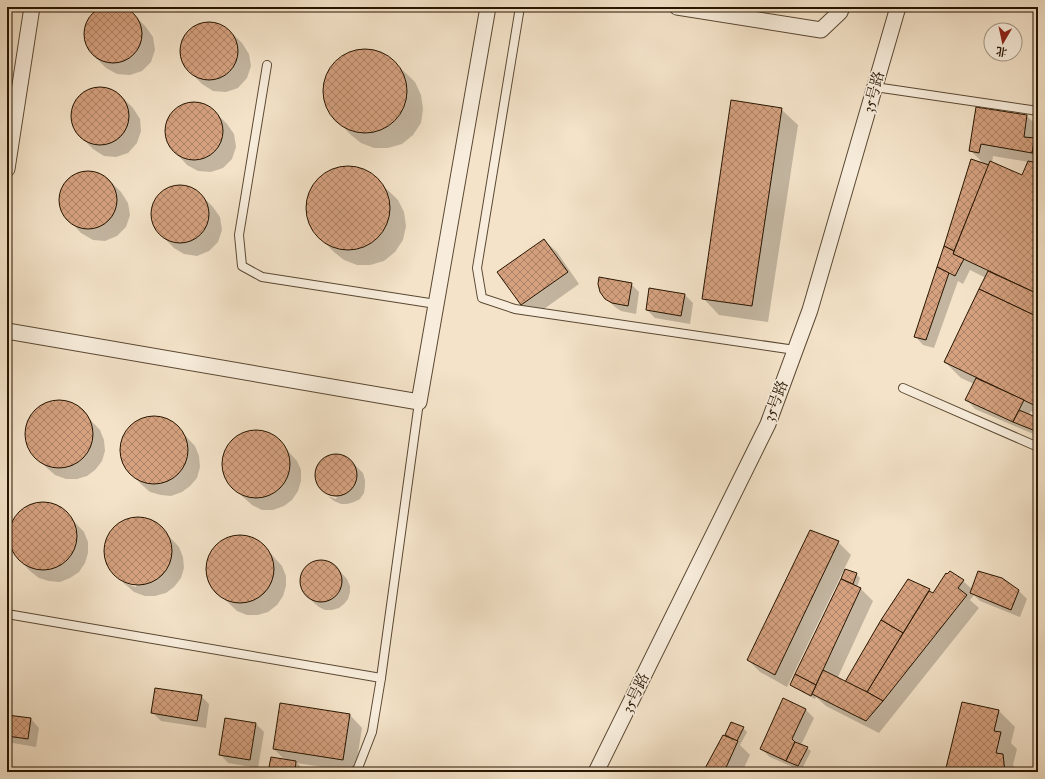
<svg xmlns="http://www.w3.org/2000/svg" width="1045" height="779" font-family="'IM FELL Double Pica','Noto Serif SC',serif">
	<defs>
		<pattern id="building-cross-hatch" width="8" height="8" patternUnits="userSpaceOnUse"><rect width="8" height="8" fill="#d5a17f"/><path d="M0 0l8 8M0 8l8-8" fill="none" stroke="#ad8266"/></pattern>
	</defs>
	<rect width="100%" height="100%" fill="#f4e3c9"/>
	<filter id="stains"><feTurbulence type="fractalNoise" baseFrequency=".005" numOctaves="4"/><feColorMatrix values="0 0 0 0 .2 0 0 0 0 .09 0 0 0 0 .02 0 0 0 .5 -.17"/></filter>
	<radialGradient id="worn" r=".72"><stop offset=".6" stop-color="#630" stop-opacity="0"/><stop offset="1" stop-color="#630" stop-opacity=".3"/></radialGradient>
	<g fill="#0003" fill-rule="evenodd">
		<polygon points="106,7 122,7 133,14 146,27 153,37 155,50 151,62 142,71 130,75 117,74 106,68 93,55 87,44 85,31 89,19 98,10"/>
		<polygon points="206,23 218,24 229,30 242,43 249,54 251,66 247,78 238,88 226,92 213,91 202,84 189,71 182,61 181,48 185,36 194,27"/>
		<polygon points="363,49 376,50 388,56 415,82 421,95 423,109 421,123 413,135 402,144 388,148 374,148 361,143 351,135 334,118 327,107 324,94 325,81 330,69 338,59 350,52"/>
		<polygon points="96,87 109,89 120,95 133,108 140,119 141,131 137,143 128,153 116,157 104,156 93,149 80,136 73,126 71,113 75,101 84,92"/>
		<polygon points="191,103 203,104 214,111 227,124 234,134 236,147 232,159 223,168 211,172 198,171 187,165 175,152 168,141 166,128 170,116 179,107"/>
		<path d="M 977,108 L 1027,116 L 1038,127 L 1038,415 L 1031,411 L 1029,415 L 1038,419 L 1038,436 L 975,409 L 967,400 L 974,384 L 961,378 L 945,362 L 986,278 L 970,270 L 963,284 L 958,281 L 934,348 L 923,345 L 915,336 L 984,164 L 970,150 ZM 993,156 L 1029,162 L 1023,177 L 992,163 Z"/>
		<polygon points="781,109 798,125 768,322 719,315 703,298"/>
		<polygon points="345,166 358,168 370,173 398,200 404,212 406,226 403,240 395,252 384,261 370,265 357,265 344,260 334,252 317,235 310,224 306,211 307,198 312,186 321,176 332,169"/>
		<polygon points="85,171 97,173 108,179 121,192 128,203 130,215 126,227 117,236 105,241 93,240 81,233 69,220 61,210 60,197 64,185 73,176"/>
		<polygon points="177,186 189,187 200,194 213,207 220,217 222,230 218,242 209,251 197,256 184,254 174,248 161,235 154,224 152,212 156,199 165,190"/>
		<polygon points="544,240 557,252 579,284 534,316 522,304"/>
		<polygon points="631,284 639,292 636,314 621,311 615,307 606,298"/>
		<polygon points="685,295 693,303 690,324 655,318 647,310"/>
		<polygon points="60,401 71,403 80,409 100,430 104,440 105,451 102,461 95,470 87,476 77,479 66,479 55,475 47,468 34,455 28,446 26,435 27,424 32,415 40,407 50,402"/>
		<polygon points="155,417 166,420 175,425 195,446 199,456 200,467 197,478 190,486 182,492 171,496 161,495 150,492 142,485 129,472 123,462 121,451 122,441 127,431 135,423 145,419"/>
		<polygon points="257,432 268,434 277,439 297,461 301,470 301,481 298,491 292,500 284,506 273,510 262,510 252,505 231,486 225,476 223,465 224,455 229,445 237,437 246,433"/>
		<polygon points="337,455 343,456 349,459 363,473 365,480 365,486 364,493 360,499 354,502 347,504 341,504 334,501 328,496 336,499 337,497 326,493 320,488 317,482 316,476 317,469 319,463 324,459 330,456"/>
		<polygon points="44,503 54,506 64,511 84,532 88,542 88,553 85,563 79,572 70,578 60,582 49,581 39,578 30,571 18,558 12,548 10,537 11,527 16,517 24,509 33,504"/>
		<polygon points="139,518 150,520 159,526 179,547 183,557 184,568 181,578 174,587 166,593 155,596 145,596 134,592 126,585 122,582 136,587 137,585 121,579 121,580 113,572 107,563 105,552 106,541 111,532 119,524 129,520"/>
		<polygon points="242,537 252,539 262,544 282,566 286,576 286,586 283,596 277,605 268,612 258,615 247,615 237,611 216,591 210,581 208,570 209,560 214,550 222,542 231,538"/>
		<polygon points="838,542 851,555 787,687 760,672 748,660"/>
		<polygon points="321,561 328,562 334,565 347,579 350,586 350,592 348,599 344,604 339,608 332,610 325,610 319,607 314,603 305,594 302,588 300,582 301,575 304,569 309,565 315,562"/>
		<polygon points="846,570 856,574 860,578 857,587 861,589 873,601 837,679 846,683 929,590 933,594 950,572 963,581 973,590 1019,591 1027,599 1020,617 980,601 974,595 970,600 979,608 879,733 826,706 816,697 815,699 795,688 791,685 842,580"/>
		<polygon points="201,696 209,704 206,728 161,721 153,713"/>
		<polygon points="806,710 814,718 801,745 807,748 811,751 802,769 796,766 795,768 770,757 761,749"/>
		<polygon points="999,711 1015,727 1011,743 1017,749 1013,765 1019,772 946,772"/>
		<polygon points="350,715 362,728 355,772 297,763 304,770 304,772 269,772 285,760 274,749"/>
		<polygon points="7,716 31,719 39,728 36,747 7,742"/>
		<polygon points="256,724 264,732 258,768 228,763 220,754"/>
		<polygon points="743,728 747,732 740,745 750,755 742,772 705,772 730,738 726,735"/>
	</g>
	<g fill="url(#building-cross-hatch)" stroke="#261500">
		<circle cx="113" cy="34" r="29"/>
		<circle cx="209" cy="51" r="29"/>
		<circle cx="365" cy="91" r="42"/>
		<circle cx="100" cy="116" r="29"/>
		<polygon points="731,100 782,108 752,306 702,299"/>
		<circle cx="194" cy="131" r="29"/>
		<polygon points="976,107 1027,115 1024,137 1035,138 1032,153 981,144 979,153 969,151"/>
		<polygon points="1038,122 1038,154 1032,153"/>
		<polygon points="971,159 989,165 954,251 944,246"/>
		<polygon points="990,161 1022,175 1028,161 1038,163 1038,294 953,254"/>
		<circle cx="348" cy="208" r="42"/>
		<circle cx="88" cy="200" r="29"/>
		<circle cx="180" cy="214" r="29"/>
		<polygon points="544,239 568,272 521,305 497,272"/>
		<polygon points="944,246 954,251 953,254 964,259 955,276 937,267"/>
		<polygon points="937,267 949,273 926,340 914,337"/>
		<polygon points="988,271 1038,294 1038,317 979,289"/>
		<polygon points="599,277 632,283 628,306 612,303 605,299 600,292 598,284"/>
		<polygon points="649,288 685,294 681,316 646,310"/>
		<polygon points="979,289 1038,317 1038,407 944,362"/>
		<polygon points="976,378 1024,400 1013,422 965,400"/>
		<circle cx="59" cy="434" r="34"/>
		<polygon points="1019,410 1038,418 1038,432 1013,422"/>
		<circle cx="154" cy="450" r="34"/>
		<circle cx="256" cy="464" r="34"/>
		<circle cx="336" cy="475" r="21"/>
		<polygon points="1037,487 1038,488 1038,498 1034,497"/>
		<circle cx="43" cy="536" r="34"/>
		<circle cx="138" cy="551" r="34"/>
		<polygon points="810,530 839,541 775,675 747,660"/>
		<circle cx="240" cy="569" r="34"/>
		<circle cx="321" cy="581" r="21"/>
		<polygon points="845,569 857,573 853,584 841,579"/>
		<polygon points="950,571 964,580 958,588 967,595 883,701 867,692 929,591 933,593 946,573 947,574"/>
		<polygon points="978,571 1002,578 1019,590 1011,610 970,593"/>
		<polygon points="841,579 861,588 816,685 795,674"/>
		<polygon points="908,579 930,589 903,633 881,620"/>
		<polygon points="881,620 903,633 867,692 845,682"/>
		<polygon points="823,670 867,692 883,701 866,721 812,694"/>
		<polygon points="795,674 816,685 811,696 790,685"/>
		<polygon points="155,688 202,695 197,721 151,713"/>
		<polygon points="783,698 806,709 792,739 795,742 786,761 760,749"/>
		<polygon points="962,702 999,710 994,731 1001,732 996,753 1003,754 1005,772 945,772"/>
		<polygon points="280,703 350,714 343,760 273,749"/>
		<polygon points="7,715 31,718 28,739 7,736"/>
		<polygon points="225,718 256,723 250,760 219,755"/>
		<polygon points="731,722 744,727 737,741 725,735"/>
		<polygon points="723,735 738,741 724,772 703,772"/>
		<polygon points="795,742 808,747 798,766 786,761"/>
		<polygon points="271,757 296,761 295,772 268,772"/>
		<polygon points="751,768 759,772 749,772"/>
	</g>
	<g fill="none" stroke-linecap="round" stroke-linejoin="round">
		<g stroke="#5a4832" stroke-width="10">
			<g id="service">
				<polyline points="520,7 477,268 482,298 515,309 795,350"/>
				<polyline points="267,65 239,235 242,266 262,277 436,304"/>
				<polyline points="875,87 1038,111"/>
				<polyline points="903,388 1038,447"/>
				<polyline points="7,614 381,678"/>
				<polyline points="354,772 358,768 372,732 381,678 419,402"/>
			</g>
		</g>
		<g stroke="#5a4832" stroke-width="17">
			<g id="minor">
				<polyline points="677,7 821,30 840,12 842,7"/>
				<polyline points="7,169 32,7"/>
				<polyline points="7,331 419,402 488,7"/>
				<polyline points="596,772 768,424 810,310 898,7"/>
			</g>
		</g>
		<use href="#service" stroke="#f8eddc" stroke-width="8"/>
		<use href="#minor" stroke="#f8eddc" stroke-width="15"/>
	</g>
	<g text-anchor="middle" dominant-baseline="central" stroke-width="3.5" stroke-linejoin="round" paint-order="stroke">
		<g font-size="15" fill="#261500" stroke="#f8eddc">
			<text transform="translate(874 92) rotate(-74)">35号路</text>
			<text transform="translate(776 401) rotate(-69)">35号路</text>
			<text transform="translate(636 693) rotate(-64)">35号路</text>
		</g>
	</g>
	<rect width="1045" height="779" fill="none" stroke="#f4e3c9" stroke-width="24"/>
	<rect x="8" y="8" width="1029" height="763" fill="none" stroke="#261500" stroke-width="2"/>
	<rect x="12" y="12" width="1021" height="755" fill="none" stroke="#261500"/>
	<g transform="translate(1003 42) rotate(189)"><circle r="19" fill="#f8eddc" stroke="#a49784"/>
	<path d="M0-3L7 15L0 10L-7 15Z" fill="#8f2418"/>
	<text y="-6" font-size="11" font-weight="bold" text-anchor="middle" fill="#261500">北</text>
	</g>
	<rect width="100%" height="100%" filter="url(#stains)"/>
	<rect width="100%" height="100%" fill="url(#worn)"/>
</svg>
